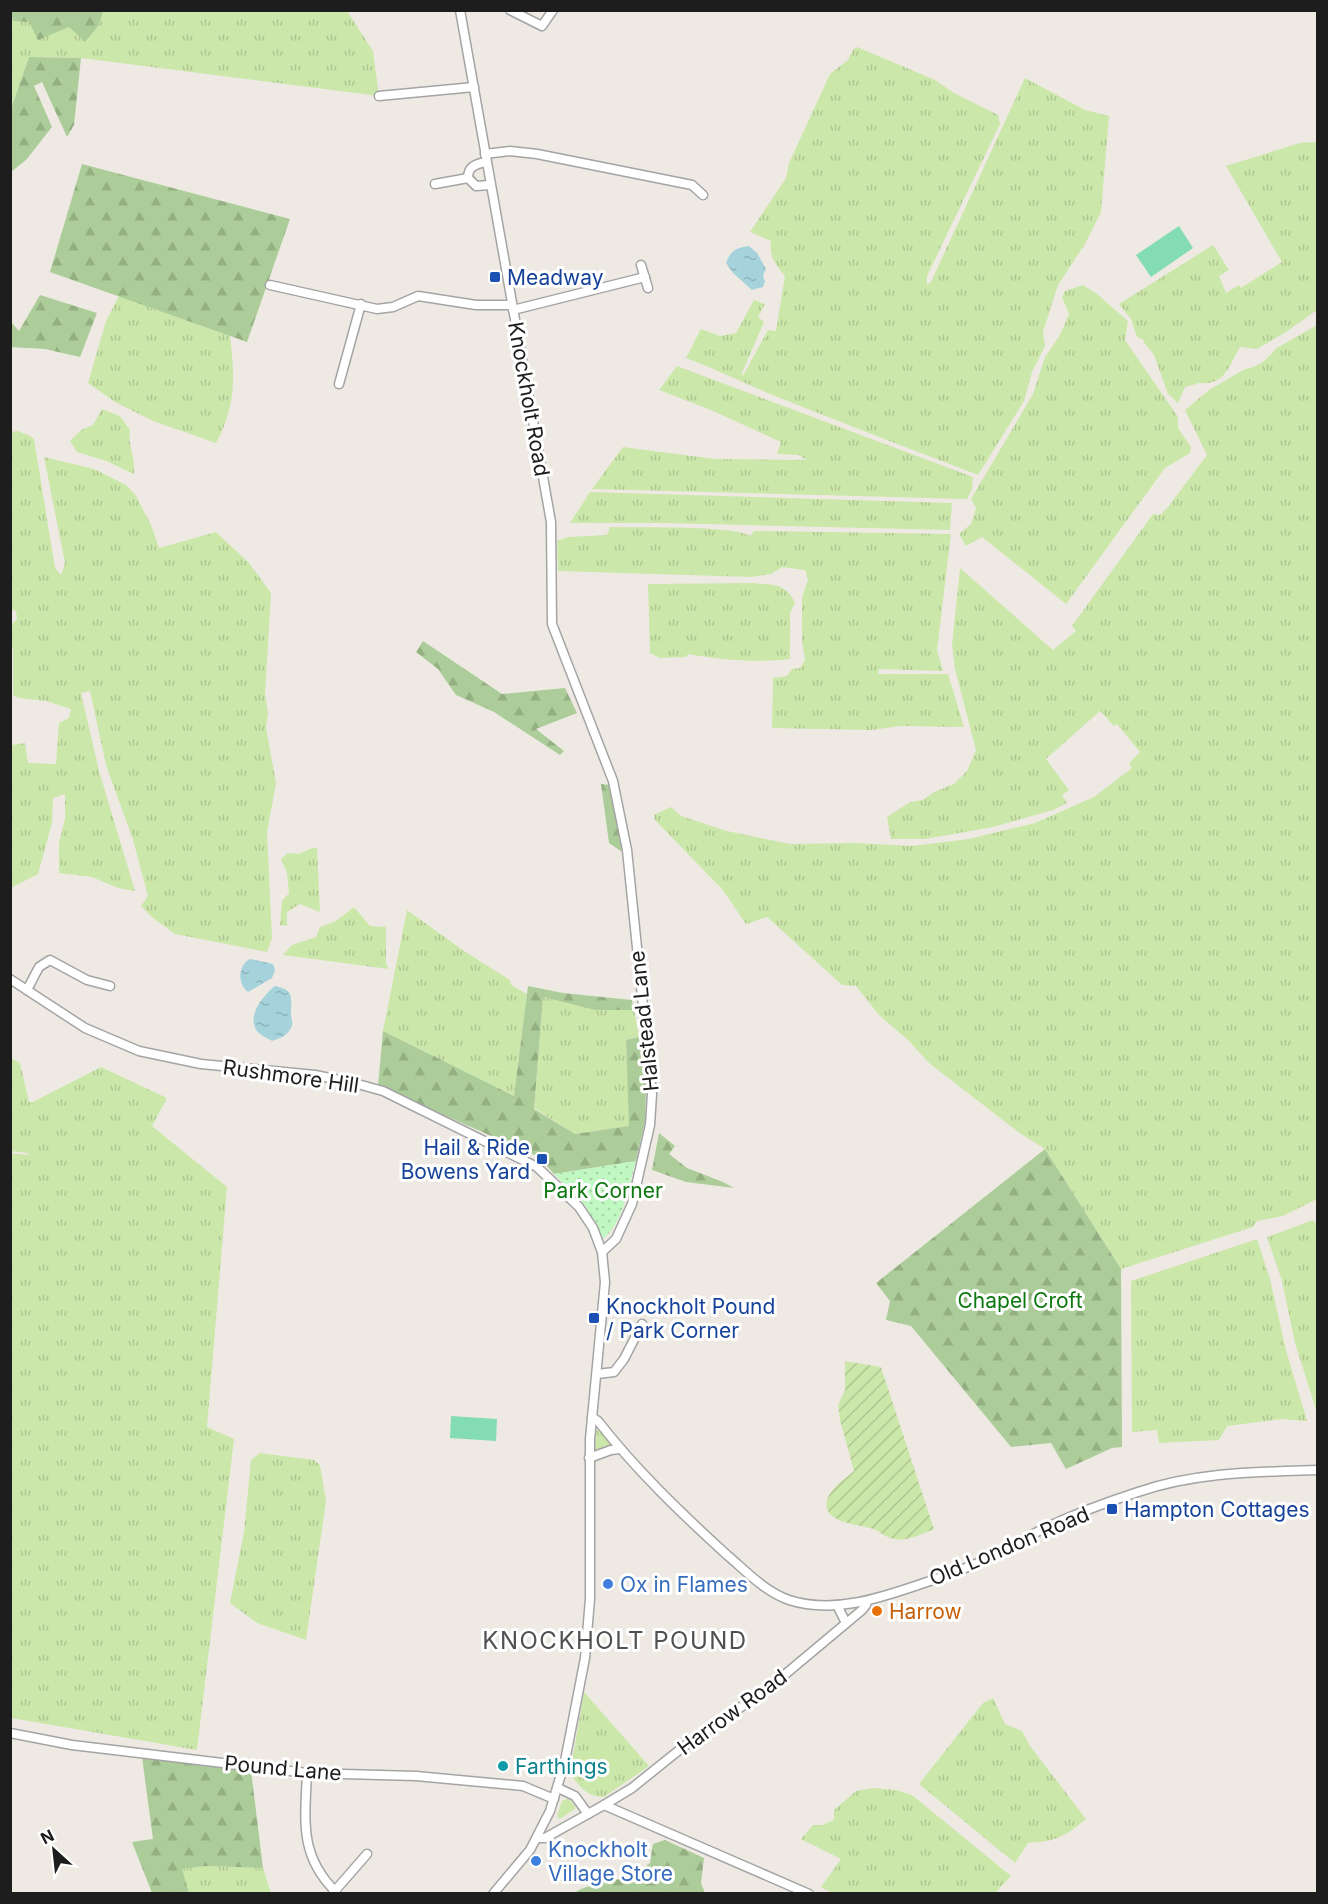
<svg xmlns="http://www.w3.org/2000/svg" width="1328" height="1904" font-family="Inter,sans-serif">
	<defs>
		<pattern id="grass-tufts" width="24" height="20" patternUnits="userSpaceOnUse" patternTransform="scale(1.5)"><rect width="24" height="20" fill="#cce7aa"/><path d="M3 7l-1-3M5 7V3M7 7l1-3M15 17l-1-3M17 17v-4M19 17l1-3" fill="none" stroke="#afc692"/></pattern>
		<pattern id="forest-firs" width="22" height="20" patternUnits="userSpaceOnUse" patternTransform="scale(1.5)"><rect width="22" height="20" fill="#accd99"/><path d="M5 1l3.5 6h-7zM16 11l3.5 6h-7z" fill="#94b083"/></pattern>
		<pattern id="park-dots" width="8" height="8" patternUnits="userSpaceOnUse" patternTransform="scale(1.5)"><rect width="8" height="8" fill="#c1f8c2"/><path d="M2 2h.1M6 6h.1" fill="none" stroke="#a5d4a6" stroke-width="1.8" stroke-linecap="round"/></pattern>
		<pattern id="garden-furrows" width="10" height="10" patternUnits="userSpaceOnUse" patternTransform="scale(1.5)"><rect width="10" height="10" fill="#cce7aa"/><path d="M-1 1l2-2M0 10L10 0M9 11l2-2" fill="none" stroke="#afc692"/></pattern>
		<pattern id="water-ripples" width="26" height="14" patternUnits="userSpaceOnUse" patternTransform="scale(1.5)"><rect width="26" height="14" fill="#a5d2db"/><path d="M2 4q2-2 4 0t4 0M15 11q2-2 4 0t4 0" fill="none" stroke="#8eb4bc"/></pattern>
	</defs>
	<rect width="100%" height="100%" fill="#eeeae3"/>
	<g fill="url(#grass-tufts)">
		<polygon points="11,10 347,11 373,51 379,96 81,58 29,57 11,109"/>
		<path d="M 857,47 L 935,80 L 954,93 L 998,115 L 1000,124 L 927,276 L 927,285 L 931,282 L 1025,78 L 1085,110 L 1109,116 L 1101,212 L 1085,244 L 1058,285 L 1043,332 L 1045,346 L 1032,372 L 1024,401 L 978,475 C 912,450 846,424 780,398 C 748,385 718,370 686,358 L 701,329 L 720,336 L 736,333 L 754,300 L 765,304 L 758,317 L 764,322 L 742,373 L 743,376 L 768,330 L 776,331 L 785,276 C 775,264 769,257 771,241 L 750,232 L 786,178 L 789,163 L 830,74 L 848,60 L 853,50 Z"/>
		<path d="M 1317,142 L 1317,310 L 1286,332 L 1257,349 L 1240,347 C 1231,361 1228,379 1209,383 C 1206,384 1203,383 1199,383 C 1195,384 1190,386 1185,387 L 1178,403 L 1168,394 L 1154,355 L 1143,341 L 1144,340 L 1137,337 L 1131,319 L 1119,304 L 1213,245 L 1229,270 L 1219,276 L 1226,293 L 1239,285 L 1241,288 L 1282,262 L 1226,166 L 1300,143 Z"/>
		<polygon points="1083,285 1097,294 1128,321 1125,340 1178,417 1178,428 1191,447 1190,453 1165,468 1066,604 982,537 966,546 959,534 971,524 976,508 971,499 1033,394 1045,357 1060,335 1069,314 1062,297 1065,291"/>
		<path d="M 119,296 L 230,336 C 235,377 236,406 216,443 L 153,421 L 115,402 L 88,383 L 106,321 Z"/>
		<path d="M 1317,325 L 1317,1199 L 1283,1216 L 1257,1221 L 1253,1227 L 1121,1269 L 1045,1149 L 1021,1134 L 929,1063 L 908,1040 L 879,1015 L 856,986 L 842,985 L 767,917 L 746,924 L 722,889 L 655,820 L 654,815 L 671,807 L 681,816 L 727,831 L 790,844 L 855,843 L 912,846 L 969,839 L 1035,823 L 1094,797 L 1132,768 L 1129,763 L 1140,752 L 1117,724 L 1114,726 L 1100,711 L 1046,759 L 1069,790 L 1062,795 L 1067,803 L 1053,810 L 993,827 L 925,839 L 891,839 L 887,817 L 910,802 L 923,800 L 934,792 L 954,784 L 967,771 L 976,750 L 955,669 L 952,645 L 960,568 L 1053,650 L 1076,631 L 1072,626 L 1153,514 L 1160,515 L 1168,507 L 1207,455 L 1185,410 L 1209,390 L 1245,369 C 1255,369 1270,358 1275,349 Z"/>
		<polygon points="677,366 973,477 972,489 967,499 592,489 623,447 715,459 806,460 799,455 777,454 781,442 711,410 659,390"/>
		<path d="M 102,409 L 120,416 L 130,430 C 127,445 136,458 134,474 L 106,461 L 77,452 L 70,441 L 81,430 L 93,425 Z"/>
		<polygon points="18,431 30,436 34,439 55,568 61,575 65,563 44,457 94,469 126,485 135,494 151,525 159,548 216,532 249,563 271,593 265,694 268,713 266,728 276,783 267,832 272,938 267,952 175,934 153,918 141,906 148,896 133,840 106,765 90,691 81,693 99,771 135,891 118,888 92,877 59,873 59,843 65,819 65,794 53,798 52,823 38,874 11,888 11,745 25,743 28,763 56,764 59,723 69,718 71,709 46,701 19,698 13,695 13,649 11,644 11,625 17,619 16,611 10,609 10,432"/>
		<polygon points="590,492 952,503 950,530 663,523 570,523"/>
		<path d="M 610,527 C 635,528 734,525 750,536 L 754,531 L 951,534 L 937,650 L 943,671 L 879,669 L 878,674 L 948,674 L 964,727 L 901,726 L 871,730 L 772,728 L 773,678 L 787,676 L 792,669 L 800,668 L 805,660 L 802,641 L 802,597 L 808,580 L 805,570 L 782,567 L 771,574 L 752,577 L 558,571 L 557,541 L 568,537 L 607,535 Z"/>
		<path d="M 754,583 C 774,585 786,583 795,603 L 790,613 L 790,659 C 757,663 721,660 688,654 L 686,657 L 660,658 L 650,653 L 648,584 Z"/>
		<polygon points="312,848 317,848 320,912 300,904 287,912 287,926 280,925 282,901 289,893 287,873 281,859 288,853 299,854"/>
		<polygon points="354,907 370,926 386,927 386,964 389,969 283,955 292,945 316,937 320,927 336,921"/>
		<polygon points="407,910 464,951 510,980 511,985 527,994 514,1096 383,1031"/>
		<polygon points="543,997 595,1010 634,1010 639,1037 626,1040 630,1126 575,1134 534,1108"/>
		<polygon points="11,1058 20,1063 29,1102 33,1102 101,1067 167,1098 152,1126 227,1187 207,1427 234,1439 197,1750 11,1718 10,1153 28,1155 28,1153 11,1151"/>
		<polygon points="1313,1220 1318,1225 1317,1413 1295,1343 1282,1281 1267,1237"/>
		<polygon points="1257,1239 1270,1279 1286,1350 1307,1421 1281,1419 1227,1426 1219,1440 1159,1443 1157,1430 1132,1432 1131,1281"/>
		<polygon points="598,1428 604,1433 612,1447 605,1448 595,1453 596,1431"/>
		<polygon points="260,1453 314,1460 320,1465 326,1501 306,1640 257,1623 230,1603 244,1532 251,1460"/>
		<path d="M 584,1692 L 649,1766 L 604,1797 C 586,1797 579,1786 570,1773 Z"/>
		<path d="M 993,1698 L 1005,1724 L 1022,1731 L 1030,1746 L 1086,1819 C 1064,1837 1057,1841 1028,1843 L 1015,1863 L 919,1784 L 983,1703 Z"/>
		<polygon points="873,1788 896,1790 912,1795 1011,1876 995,1893 834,1894 821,1887 841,1859 801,1839 813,1825 822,1825 834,1820 834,1810 856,1791"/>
		<polygon points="569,1798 576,1808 560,1819 557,1816 562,1801"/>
		<polygon points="205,1866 263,1868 271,1893 189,1893 181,1869"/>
	</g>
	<g fill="url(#forest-firs)">
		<polygon points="11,11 11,10 103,11 99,25 85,42 69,27 38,40 29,22 13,21"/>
		<polygon points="29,57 81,58 74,125 67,137 42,82 34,86 52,127 26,160 11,172 11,109"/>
		<polygon points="82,164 290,219 247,342 50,272"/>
		<polygon points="40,295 97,313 80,357 45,349 11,347 11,322 19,331"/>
		<polygon points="423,641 502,694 565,688 577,713 536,729 564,751 560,755 494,712 456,695 438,669 416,652"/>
		<polygon points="601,784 610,785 622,852 609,843"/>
		<polygon points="528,986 563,993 632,1000 634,1010 595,1010 543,997 534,1109 575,1134 629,1126 626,1040 639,1037 646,1092 645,1122 636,1161 554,1174 539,1157 378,1086 383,1031 514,1096"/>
		<polygon points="659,1133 675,1146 669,1154 687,1168 723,1182 734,1188 686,1182 652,1170"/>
		<polygon points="1045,1149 1121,1269 1122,1447 1112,1448 1066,1469 1051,1443 1011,1447 911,1326 886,1320 890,1301 876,1283"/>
		<polygon points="142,1757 251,1770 263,1868 205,1866 182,1869 189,1893 152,1893 132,1842 153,1839"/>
		<polygon points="665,1840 704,1858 701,1883 705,1893 574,1893 581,1889 606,1880 627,1879 650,1863 653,1844"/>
	</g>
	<path fill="url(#park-dots)" d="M 636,1161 C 629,1184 623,1226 602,1239 L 585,1205 L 554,1174 Z"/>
	<path fill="url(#garden-furrows)" d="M 845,1361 L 881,1367 L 934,1529 C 921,1534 907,1542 894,1539 C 886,1538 880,1531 873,1529 C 859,1524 822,1523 827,1501 C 830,1488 845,1479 854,1471 L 840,1420 L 838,1405 L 845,1390 Z"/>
	<g fill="#83dcb4">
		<polygon points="1179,226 1193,248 1151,277 1136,255"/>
		<polygon points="451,1416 497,1419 496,1441 450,1438"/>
	</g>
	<g fill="url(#water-ripples)">
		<path d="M 749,246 L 757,253 L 766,269 L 763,275 L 765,282 L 763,287 L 752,290 L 733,273 L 726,263 C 731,250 736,248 749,246 Z"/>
		<path d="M 250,959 L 273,964 L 275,970 L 272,978 L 248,992 C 237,984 238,965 250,959 Z"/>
		<path d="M 275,986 C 295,990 291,998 291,1014 C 291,1019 294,1023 291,1028 C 287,1036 280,1038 272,1041 C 267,1038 260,1035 257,1031 C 246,1015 264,995 275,986 Z"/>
	</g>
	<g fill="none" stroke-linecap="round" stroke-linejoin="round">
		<g stroke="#a4a4a4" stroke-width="11">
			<g id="minor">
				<polyline points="460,10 551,522 552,624 613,781 627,850 652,1094 650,1125 632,1204 616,1239 602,1252"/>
				<polyline points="510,10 542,26 553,10"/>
				<polyline points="379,96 474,87"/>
				<polyline points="485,154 510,151 537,154 692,185 703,195"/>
				<path d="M 486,162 C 476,164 468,166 468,178 L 476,186 L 490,185"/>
				<polyline points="435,184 468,178"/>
				<polyline points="641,265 648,288"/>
				<polyline points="270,285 377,309 393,307 418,296 476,305 512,305"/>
				<polyline points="513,310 645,277"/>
				<polyline points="339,384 361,304"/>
				<polyline points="10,979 85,1028 139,1051 201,1064 315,1075 354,1083 383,1091 537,1167 579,1207 593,1228 602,1252 605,1282 590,1439 590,1599 585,1658 565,1761 550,1811 530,1850 493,1894"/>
				<polyline points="27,990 39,967 50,960 87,980 110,986"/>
				<polyline points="597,1374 614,1372 624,1359 642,1324"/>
				<path d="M 592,1417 L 598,1421 C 636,1470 681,1513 727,1555 C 746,1571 764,1591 789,1600 C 836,1615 886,1596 930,1581 C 950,1574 970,1567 989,1558 C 1008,1549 1026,1537 1045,1528 C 1075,1514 1107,1502 1138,1492 C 1196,1472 1257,1472 1318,1470"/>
				<polyline points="589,1458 611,1450 620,1449"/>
				<polyline points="837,1605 846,1623"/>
				<polyline points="10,1733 72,1745 307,1773 416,1776 523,1786 554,1799"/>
				<path d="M 307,1773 C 305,1820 299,1855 335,1891"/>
				<polyline points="558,1788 575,1796 588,1814"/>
				<polyline points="604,1805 809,1894"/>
				<polyline points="538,1838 545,1838 604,1805 632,1788 683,1747 770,1687 862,1610 866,1605 867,1601"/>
				<polyline points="333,1893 367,1854"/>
			</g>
		</g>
		<use href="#minor" stroke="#fff" stroke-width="8"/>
	</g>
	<g fill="#1a4fb4" stroke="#fff" stroke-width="2">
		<rect x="489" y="271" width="12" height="12" rx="3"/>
		<rect x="536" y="1153" width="12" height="12" rx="3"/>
		<rect x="588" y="1312" width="12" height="12" rx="3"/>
		<rect x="1106" y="1503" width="12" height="12" rx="3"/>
	</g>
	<g fill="#3f7fe0" stroke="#fff" stroke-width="2">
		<circle cx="608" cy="1584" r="6"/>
		<circle cx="536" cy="1861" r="6"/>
	</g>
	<circle fill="#e8710a" stroke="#fff" stroke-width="2" cx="877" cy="1611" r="6"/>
	<circle fill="#0f9aa8" stroke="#fff" stroke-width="2" cx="503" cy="1766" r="6"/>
	<g text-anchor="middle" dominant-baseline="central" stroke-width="6" stroke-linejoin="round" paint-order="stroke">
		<g font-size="21" fill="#164399" stroke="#fff" text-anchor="start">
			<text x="507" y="277">Meadway</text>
			<text x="530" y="1147" text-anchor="end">Hail &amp; Ride<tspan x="530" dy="24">Bowens Yard</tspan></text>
			<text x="606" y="1306">Knockholt Pound<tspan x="606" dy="24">/ Park Corner</tspan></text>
			<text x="1124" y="1509">Hampton Cottages</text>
		</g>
		<g font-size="21" fill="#1d1d1d" stroke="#fff">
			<text transform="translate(529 399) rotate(80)">Knockholt Road</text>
			<text transform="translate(644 1021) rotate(-96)">Halstead Lane</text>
			<text transform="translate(291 1076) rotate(8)">Rushmore Hill</text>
			<text transform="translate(1009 1546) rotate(-23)">Old London Road</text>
			<text transform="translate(732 1712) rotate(-36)">Harrow Road</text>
			<text transform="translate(283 1768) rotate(5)">Pound Lane</text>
		</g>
		<g font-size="21" fill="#0e7810" stroke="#fff">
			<text x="603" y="1190">Park Corner</text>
			<text x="1020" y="1300">Chapel Croft</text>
		</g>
		<g font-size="21" fill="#366cbe" stroke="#fff" text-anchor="start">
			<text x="620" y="1584">Ox in Flames</text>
			<text x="548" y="1849">Knockholt<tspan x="548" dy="24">Village Store</tspan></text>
		</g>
		<g font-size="21" fill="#c56008" stroke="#fff" text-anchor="start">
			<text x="889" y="1611">Harrow</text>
		</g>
		<g font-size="21" fill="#0d838f" stroke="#fff" text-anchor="start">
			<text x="515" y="1766">Farthings</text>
		</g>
		<g font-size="24" letter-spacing="1.5" fill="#505050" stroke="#fff">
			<text x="615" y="1640">KNOCKHOLT POUND</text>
		</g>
	</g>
	<rect width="1328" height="1904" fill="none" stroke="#1d1d1d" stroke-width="24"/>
	<g transform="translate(54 1850) rotate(333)" stroke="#ffffff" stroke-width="4.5" paint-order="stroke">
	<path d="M0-4.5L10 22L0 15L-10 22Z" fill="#1d1d1d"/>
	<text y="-9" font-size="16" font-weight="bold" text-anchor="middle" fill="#1d1d1d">N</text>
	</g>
</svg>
